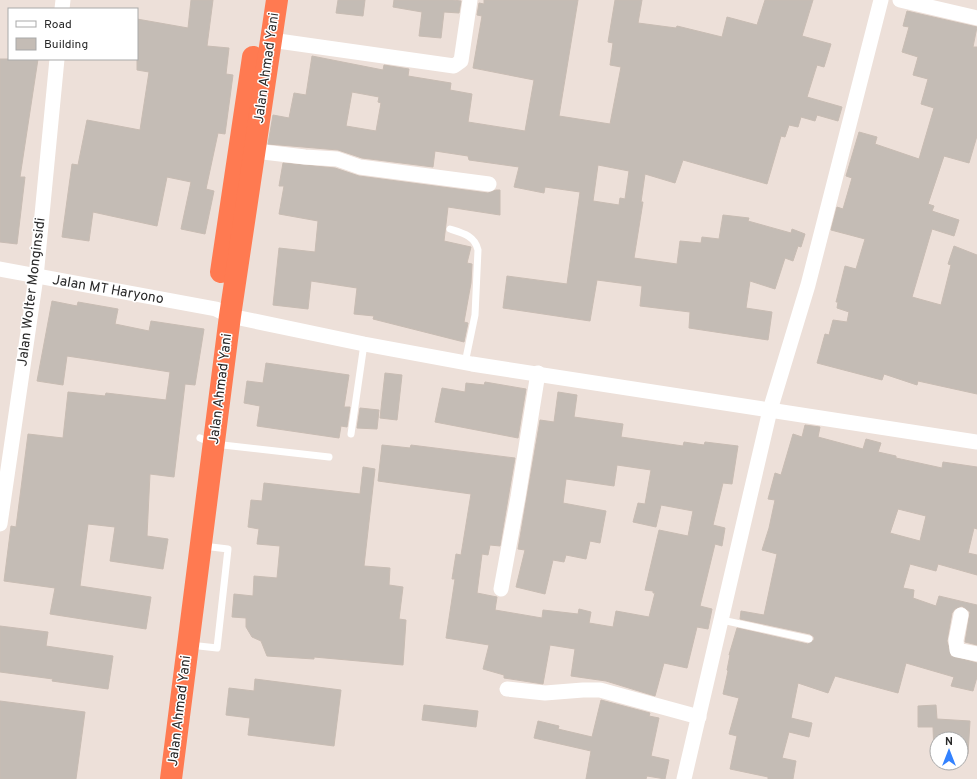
<svg xmlns="http://www.w3.org/2000/svg" width="977" height="779" font-family="Overpass,sans-serif">
	<rect width="100%" height="100%" fill="#ede0d9"/>
	<g fill="#c4bcb5" stroke="#c8bcb3" fill-rule="evenodd">
		<polygon points="191,0 213,0 207,46 229,48 226,74 233,75 225,134 218,133 206,189 214,191 205,234 181,229 191,182 167,177 157,226 93,212 89,241 62,237 72,164 78,165 87,120 140,130 149,72 137,70 137,19 188,28"/>
		<polygon points="338,0 365,0 363,16 336,13"/>
		<polygon points="394,0 453,0 461,1 459,13 444,12 441,38 419,36 422,12 393,7"/>
		<path d="M 484,0 L 578,0 L 559,116 L 610,124 L 621,67 L 610,65 L 613,43 L 608,42 L 615,0 L 642,0 L 638,23 L 676,28 L 677,26 L 722,37 L 727,17 L 757,25 L 765,0 L 813,0 L 802,36 L 831,44 L 824,67 L 817,65 L 807,97 L 842,107 L 838,121 L 817,115 L 815,121 L 801,117 L 798,127 L 789,125 L 785,137 L 781,136 L 767,184 L 683,160 L 675,183 L 645,174 L 641,202 L 643,202 L 634,258 L 677,264 L 680,241 L 701,243 L 702,237 L 719,239 L 723,215 L 749,218 L 748,221 L 791,233 L 792,229 L 805,234 L 801,247 L 798,246 L 793,261 L 785,258 L 775,289 L 750,281 L 746,308 L 772,312 L 768,340 L 689,328 L 690,312 L 640,306 L 642,286 L 597,280 L 590,321 L 503,308 L 507,276 L 567,284 L 580,192 L 545,187 L 544,193 L 514,187 L 519,167 L 469,160 L 468,156 L 435,151 L 433,167 L 362,158 L 338,150 L 268,144 L 273,115 L 289,118 L 294,93 L 306,95 L 312,56 L 383,70 L 384,65 L 409,69 L 408,76 L 451,83 L 450,90 L 472,94 L 468,122 L 525,131 L 534,80 L 473,68 L 482,16 L 477,15 L 479,3 L 484,4 ZM 352,92 L 379,97 L 378,102 L 381,103 L 376,131 L 346,126 ZM 598,165 L 629,171 L 625,199 L 620,198 L 619,205 L 593,201 Z"/>
		<polygon points="907,11 977,27 973,47 977,47 977,136 969,163 944,156 928,204 934,206 932,211 959,220 954,236 932,229 912,297 941,305 951,265 948,264 954,246 977,255 977,394 918,381 917,385 884,374 882,380 817,363 825,334 829,335 833,320 847,322 849,312 837,308 838,302 836,302 845,266 856,269 865,239 831,230 837,207 843,209 852,178 846,176 859,132 877,137 875,144 919,159 934,108 921,104 928,79 913,75 918,57 902,52 909,27 903,26"/>
		<polygon points="0,59 38,59 20,177 25,177 17,244 0,242"/>
		<polygon points="283,163 335,168 359,176 488,193 496,190 500,190 500,215 448,207 444,241 471,247 467,263 472,264 471,283 464,322 468,323 464,342 373,319 374,316 354,314 357,288 311,281 308,309 273,305 279,248 315,252 318,221 279,214 284,186 279,186"/>
		<polygon points="52,301 77,306 78,302 118,309 115,324 149,331 151,321 204,329 195,385 185,384 174,477 150,474 147,536 168,539 163,569 110,561 115,527 88,524 80,586 151,597 146,629 50,614 55,588 4,581 11,526 16,527 28,434 63,438 68,392 105,396 106,393 166,400 170,372 94,360 67,356 63,385 37,381"/>
		<polygon points="266,363 349,375 344,407 350,407 347,427 341,426 339,438 257,426 260,406 244,403 247,381 263,383"/>
		<polygon points="385,373 402,375 397,420 380,418"/>
		<polygon points="485,382 526,389 518,438 435,422 442,388 465,392 466,383 484,385"/>
		<polygon points="558,392 577,395 574,417 623,424 621,437 683,446 684,442 704,445 705,442 738,446 732,484 723,483 713,525 725,528 722,546 715,544 700,606 712,609 708,629 697,627 687,668 664,663 655,696 606,681 571,676 575,649 550,645 543,684 504,678 504,675 483,669 489,645 446,638 455,579 452,579 456,554 461,555 471,494 378,481 382,445 410,448 411,445 515,458 500,546 490,545 488,555 482,554 477,593 497,597 495,610 542,618 543,610 578,614 579,609 591,612 589,623 613,627 616,611 649,617 655,593 653,593 653,591 645,590 659,530 688,536 693,511 661,505 656,527 633,522 638,503 645,504 651,470 617,465 614,486 566,479 563,503 606,511 600,543 590,541 586,559 566,555 564,562 553,560 545,594 516,587 525,550 518,549 540,420 554,422"/>
		<polygon points="360,408 379,410 377,429 357,428"/>
		<path d="M 805,425 L 820,427 L 818,437 L 863,449 L 866,439 L 881,443 L 878,452 L 896,456 L 896,458 L 942,468 L 943,462 L 977,467 L 977,529 L 974,528 L 968,553 L 977,555 L 977,575 L 938,564 L 936,571 L 910,564 L 903,588 L 914,590 L 913,598 L 936,606 L 939,596 L 977,605 L 977,645 L 965,642 L 970,612 L 962,606 L 955,609 L 952,613 L 947,641 L 951,656 L 977,663 L 977,677 L 973,691 L 951,686 L 954,677 L 906,663 L 898,693 L 835,676 L 828,693 L 798,683 L 791,718 L 812,723 L 809,737 L 789,732 L 782,758 L 796,761 L 793,779 L 768,779 L 768,777 L 730,769 L 737,736 L 729,734 L 739,698 L 723,694 L 728,671 L 727,670 L 730,655 L 729,655 L 737,628 L 808,644 L 814,640 L 814,637 L 810,634 L 740,619 L 741,611 L 764,615 L 777,554 L 762,550 L 769,528 L 775,500 L 768,499 L 775,473 L 781,475 L 793,434 L 802,437 ZM 898,509 L 926,516 L 920,541 L 890,533 Z"/>
		<polygon points="363,467 375,469 364,566 390,568 389,585 403,587 399,619 406,620 403,665 314,657 314,659 267,656 261,641 252,637 246,627 246,618 232,617 234,594 253,596 254,576 277,578 280,546 257,544 259,529 248,527 251,500 262,501 264,483 360,494"/>
		<polygon points="0,626 48,632 46,646 113,656 108,689 52,681 53,679 0,672"/>
		<polygon points="255,679 341,690 334,746 248,735 250,718 226,715 229,688 254,691"/>
		<polygon points="601,700 650,713 649,716 659,718 651,756 669,760 665,779 647,776 646,779 586,779 591,751 534,738 538,721 559,726 558,729 592,737"/>
		<polygon points="0,701 85,712 76,779 0,779"/>
		<polygon points="424,705 478,711 476,727 422,720"/>
		<polygon points="936,705 937,719 970,721 968,754 961,754 961,739 937,739 937,754 934,754 933,727 918,727 918,706"/>
	</g>
	<g fill="none" stroke-linecap="round" stroke-linejoin="round">
		<g stroke="#fff" stroke-width="7">
			<path d="M 450,229 C 463,233 475,236 478,250 L 475,315 L 465,363"/>
			<polyline points="351,434 364,344"/>
			<polyline points="200,438 214,444 329,457"/>
			<polyline points="722,620 809,639"/>
			<polyline points="190,645 217,648 228,549 203,546"/>
		</g>
		<g stroke="#fff" stroke-width="15">
			<polyline points="900,0 977,18"/>
			<polyline points="62,9 63,0"/>
			<polyline points="271,40 454,66 461,61 470,0"/>
			<polyline points="255,151 305,157 337,159 360,167 489,184"/>
			<polyline points="0,269 216,309 230,316 364,344 472,364 977,442"/>
			<polyline points="0,524 36,277 57,59"/>
			<polyline points="501,589 518,497 538,373"/>
			<polyline points="961,615 956,640 957,650 977,654"/>
			<polyline points="507,689 545,693 583,690 600,690 699,717"/>
			<polyline points="684,779 770,410 808,285 881,0"/>
		</g>
		<g stroke="#ff7a51" stroke-width="22">
			<polyline points="221,272 253,57"/>
			<polyline points="171,779 230,316 277,0"/>
		</g>
	</g>
	<g text-anchor="middle" dominant-baseline="central" stroke-width="3" stroke-linejoin="round" paint-order="stroke">
		<g font-size="14" fill="#292929" stroke="#fff">
			<text transform="translate(267 68) rotate(-82)">Jalan Ahmad Yani</text>
			<text transform="translate(108 290) rotate(10)">Jalan MT Haryono</text>
			<text transform="translate(32 292) rotate(-83)">Jalan Wolter Monginsidi</text>
			<text transform="translate(221 389) rotate(-83)">Jalan Ahmad Yani</text>
			<text transform="translate(180 711) rotate(-83)">Jalan Ahmad Yani</text>
		</g>
	</g>
	<rect x="8" y="8" width="130" height="52" fill="#ffffff" stroke="#a9a9a9"/>
	<rect x="16" y="21" width="20" height="6" fill="#ffffff" stroke="#a9a9a9"/>
	<text x="44" y="28" font-size="12" fill="#292929">Road</text>
	<rect x="16" y="38" width="20" height="12" fill="#c4bcb5" stroke="#a9a9a9"/>
	<text x="44" y="48" font-size="12" fill="#292929">Building</text>
	<g transform="translate(949 751)"><circle r="19" fill="#ffffff" stroke="#a9a9a9"/>
	<path d="M0-3L7 15L0 10L-7 15Z" fill="#3382ff"/>
	<text y="-6" font-size="11" font-weight="bold" text-anchor="middle" fill="#292929">N</text>
	</g>
</svg>
